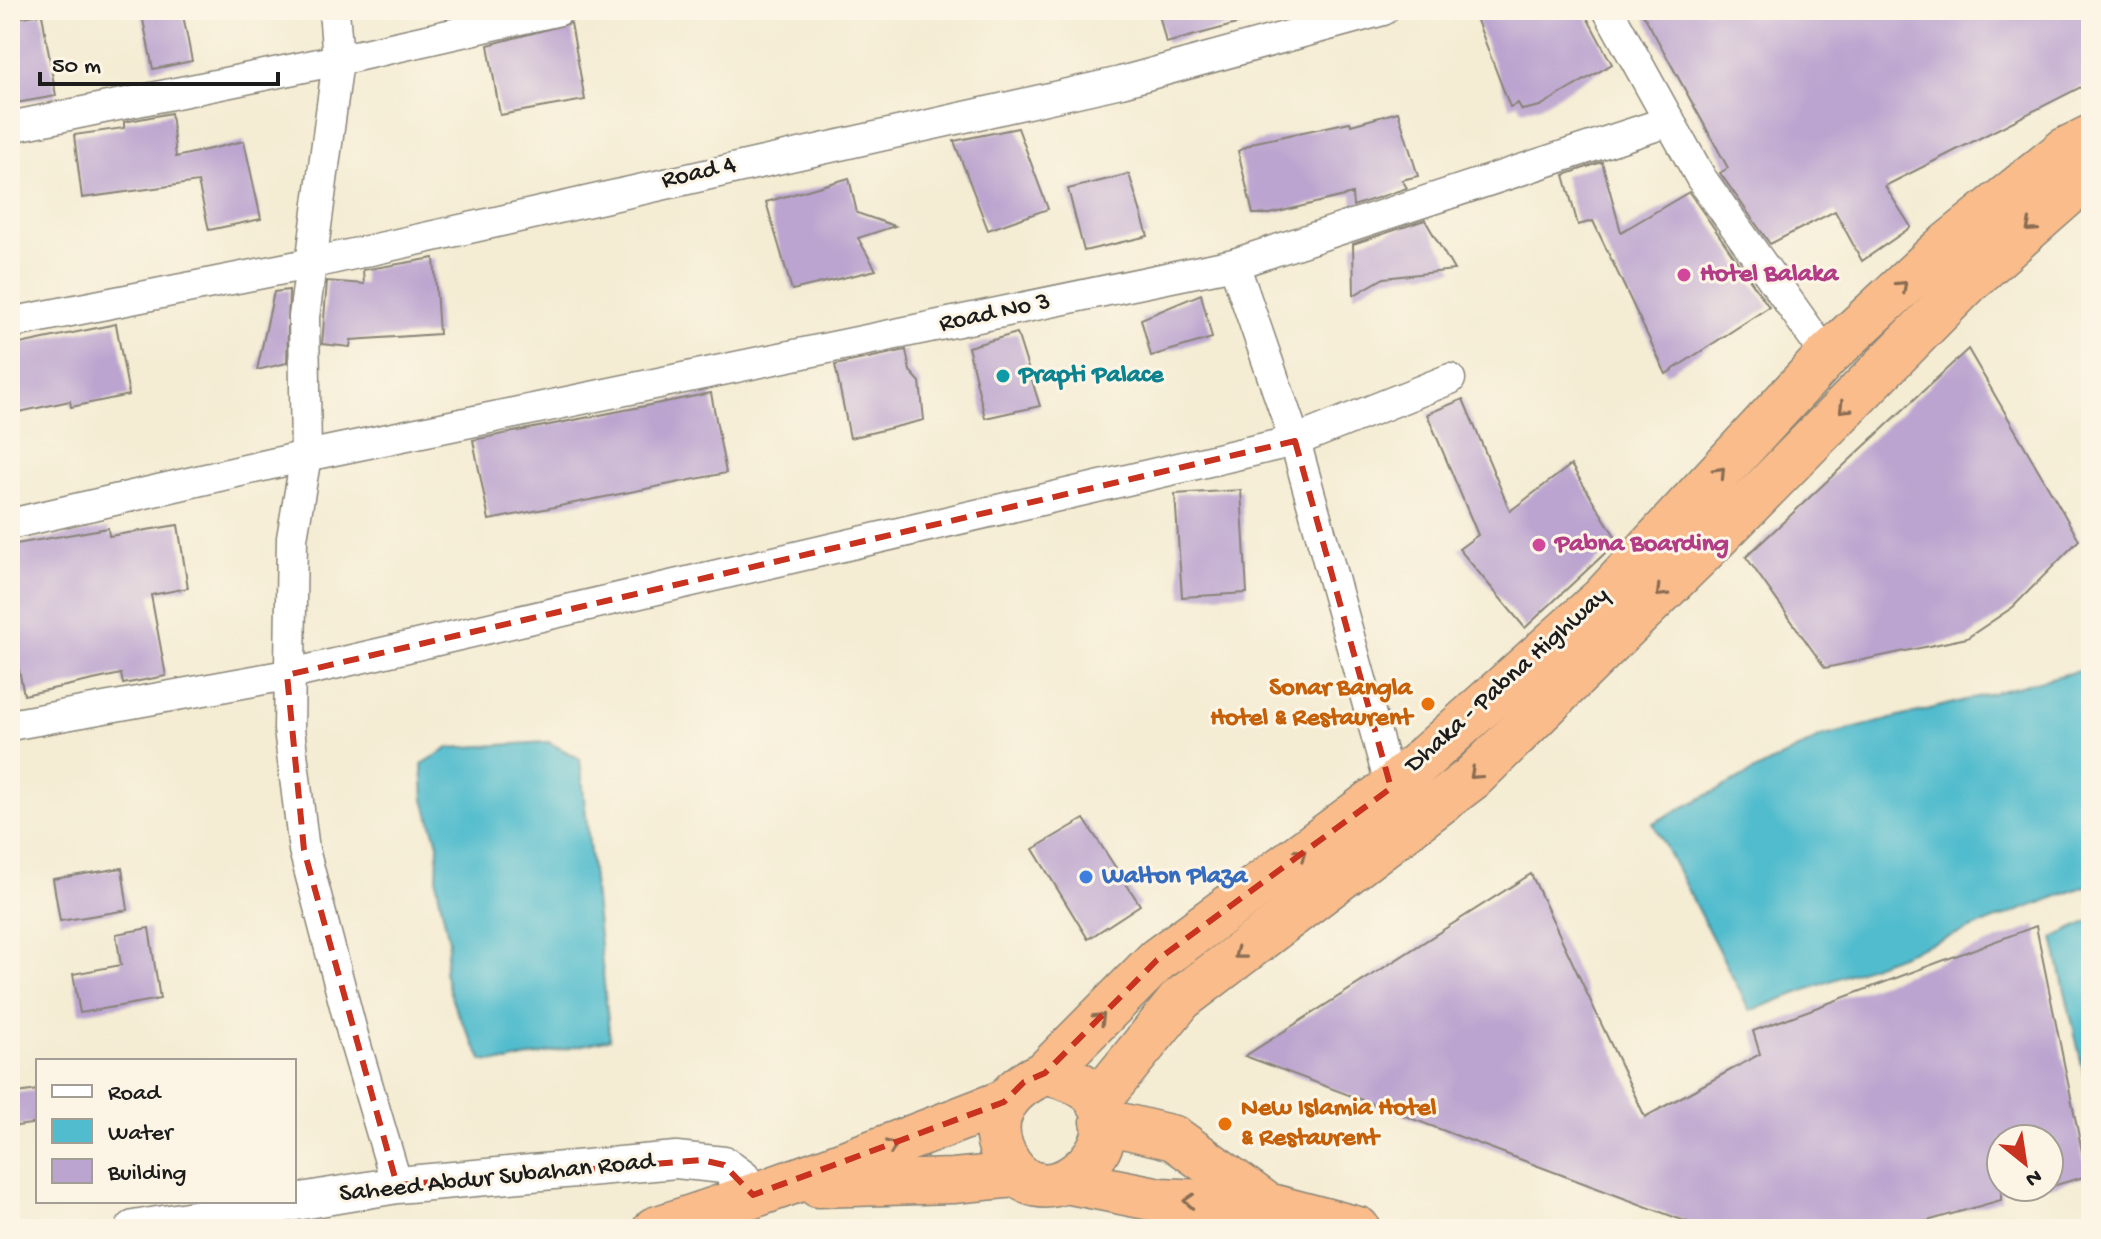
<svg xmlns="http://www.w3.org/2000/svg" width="2101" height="1239" font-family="'Gochi Hand',sans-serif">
	<rect width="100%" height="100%" fill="#fcf5e5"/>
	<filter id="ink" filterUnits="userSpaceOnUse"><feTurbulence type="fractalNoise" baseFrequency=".0125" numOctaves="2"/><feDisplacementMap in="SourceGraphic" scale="16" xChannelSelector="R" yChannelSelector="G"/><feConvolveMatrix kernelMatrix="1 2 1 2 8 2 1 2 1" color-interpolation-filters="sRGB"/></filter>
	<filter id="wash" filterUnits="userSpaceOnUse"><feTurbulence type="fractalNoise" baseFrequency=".006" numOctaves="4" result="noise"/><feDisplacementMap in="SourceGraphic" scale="32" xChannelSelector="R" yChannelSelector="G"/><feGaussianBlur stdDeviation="1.8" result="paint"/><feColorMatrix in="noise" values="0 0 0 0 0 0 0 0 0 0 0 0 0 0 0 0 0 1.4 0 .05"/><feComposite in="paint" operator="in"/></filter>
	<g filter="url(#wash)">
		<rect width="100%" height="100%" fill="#f4ecd3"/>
		<g fill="#51bccd" stroke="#366c74" stroke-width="2">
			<polygon points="2091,662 2091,884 1750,1011 1653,823 1821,737 2082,670"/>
			<polygon points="548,742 580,759 610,1039 507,1062 483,1061 455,1008 444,973 449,941 437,885 438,843 424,800 422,764 449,748"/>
			<polygon points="2091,920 2091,1105 2053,938"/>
		</g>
		<g id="blocks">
			<g fill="#bba4cf">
				<polygon points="141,10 182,10 192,61 153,69"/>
				<polygon points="1158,10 1258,10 1259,18 1166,43"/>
				<polygon points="1473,10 1583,10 1612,64 1540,106 1522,110 1518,103 1510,107"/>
				<polygon points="1641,10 2091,10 2091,82 1885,186 1911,227 1862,261 1835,211 1770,244 1720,173 1728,168"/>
				<polygon points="42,14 56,96 10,104 10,19"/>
				<polygon points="571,23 585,100 500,115 488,45"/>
				<polygon points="1398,112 1418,176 1402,180 1407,188 1353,206 1352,194 1270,214 1253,214 1238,151 1256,142 1350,122 1351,125"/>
				<polygon points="171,113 176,157 244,141 261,219 209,230 198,182 82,198 74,135 124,128 124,122"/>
				<polygon points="1018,128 1048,209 988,230 954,141"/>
				<polygon points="1602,162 1621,232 1689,192 1769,307 1666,374 1593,221 1578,225 1564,175"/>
				<polygon points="1129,174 1148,236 1084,251 1068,189"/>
				<polygon points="849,178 857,213 895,226 858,238 876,270 792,290 766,202"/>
				<polygon points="1425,220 1454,270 1384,278 1354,295 1353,244"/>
				<polygon points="434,258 439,334 351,340 350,347 322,344 327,281 364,284 363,270"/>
				<polygon points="289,290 287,363 257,370 274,292"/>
				<polygon points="1201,294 1212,338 1151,356 1141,319"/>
				<polygon points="116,324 129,395 71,407 70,401 10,414 10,346"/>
				<polygon points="1017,333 1040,406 985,418 968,347"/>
				<polygon points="1968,349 2079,540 2013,607 1967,638 1825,668 1746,557"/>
				<polygon points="906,350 910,371 920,382 924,420 850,438 835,365"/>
				<polygon points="711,393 726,473 489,520 473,440"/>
				<polygon points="1463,399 1510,511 1571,465 1618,541 1525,628 1459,549 1478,535 1427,414"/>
				<polygon points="1241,490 1247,593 1182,597 1175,494"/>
				<polygon points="178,525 188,588 151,595 166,676 123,684 121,674 24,695 10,624 10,545 108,528 109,536"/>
				<polygon points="1084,819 1140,905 1088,939 1033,849"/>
				<polygon points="122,868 128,910 60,921 53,879"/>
				<polygon points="1531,874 1645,1117 1760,1054 1753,1031 2036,926 2087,1176 2049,1187 2049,1139 2001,1139 2001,1200 1920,1223 1919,1229 1706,1229 1245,1056"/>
				<polygon points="149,928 160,999 80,1013 73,974 121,965 116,934"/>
				<polygon points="38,1090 38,1123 10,1127 10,1094"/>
			</g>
		</g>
	</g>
	<g filter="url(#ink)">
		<use href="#blocks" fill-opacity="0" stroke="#888478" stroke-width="2"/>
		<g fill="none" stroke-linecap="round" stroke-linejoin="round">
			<g stroke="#888478" stroke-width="33">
				<g id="minor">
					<polyline points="334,10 338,60 304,317 306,456 292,538 289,729 304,850 353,1036 397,1185"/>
					<polyline points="1608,10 1701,178 1827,356"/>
					<polyline points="10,127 338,60 559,10"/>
					<polyline points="1234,264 1295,441 1391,788"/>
					<polyline points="10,323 313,263 1121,82 1383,10"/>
					<polyline points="10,524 306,456 1234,264 1670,121"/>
					<polyline points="10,725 287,675 1295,441 1450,379"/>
				</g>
			</g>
			<g stroke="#888478" stroke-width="39">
				<polyline id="tertiary" points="134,1229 397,1185 676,1160 724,1165 742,1178 753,1195"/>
			</g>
			<g stroke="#888478" stroke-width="47">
				<g id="trunk">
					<polyline points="1045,1073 1157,960 1391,788 1602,599 1827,356 1941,250 2065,150 2091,137"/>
					<path d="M 1045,1073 C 1177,1095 1058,1239 1009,1164 C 983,1122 1004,1090 1045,1073 Z"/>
					<polyline points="1098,1101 1181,999 1472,778 1706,548 1967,283 2079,184 2091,178"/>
					<polyline points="1103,1121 1174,1138 1267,1205"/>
					<polyline points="1070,1182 1161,1200 1267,1205 1358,1229"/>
					<polyline points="818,1185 953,1181 1015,1175"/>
					<path d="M 655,1229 C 773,1191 888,1147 1004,1102"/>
				</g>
			</g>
			<use href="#minor" stroke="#fff" stroke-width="30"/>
			<use href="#tertiary" stroke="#fff" stroke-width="36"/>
			<use href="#trunk" stroke="#f9bc8a" stroke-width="44"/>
		</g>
		<defs><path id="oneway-chevron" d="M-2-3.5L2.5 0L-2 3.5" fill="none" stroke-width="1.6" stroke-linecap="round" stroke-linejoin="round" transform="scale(2)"/></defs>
		<g stroke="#8a6c53">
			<use href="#oneway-chevron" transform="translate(2031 227) rotate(139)"/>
			<use href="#oneway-chevron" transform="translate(1902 286) rotate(-43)"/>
			<use href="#oneway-chevron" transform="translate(1844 408) rotate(135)"/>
			<use href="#oneway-chevron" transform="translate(1720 472) rotate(-47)"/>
			<use href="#oneway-chevron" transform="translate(1661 592) rotate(135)"/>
			<use href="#oneway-chevron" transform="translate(1475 774) rotate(138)"/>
			<use href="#oneway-chevron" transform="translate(1301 854) rotate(-36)"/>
			<use href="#oneway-chevron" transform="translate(1239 954) rotate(142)"/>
			<use href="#oneway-chevron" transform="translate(1100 1018) rotate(-45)"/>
			<use href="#oneway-chevron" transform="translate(892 1146) rotate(-22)"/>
			<use href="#oneway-chevron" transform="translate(1189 1201) rotate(-177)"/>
		</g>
	</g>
	<path fill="none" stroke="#c8321e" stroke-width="6" stroke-dasharray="16 10" stroke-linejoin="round" d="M 1295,441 L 1391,788 L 1157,960 L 1045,1073 L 1024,1082 L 1004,1102 L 753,1195 L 724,1165 L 702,1160 L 397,1185 L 304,850 L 287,675 Z"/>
	<g fill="#d1479c" stroke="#fcf5e5" stroke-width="3">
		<circle cx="1684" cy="275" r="8"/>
		<circle cx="1539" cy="545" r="8"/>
	</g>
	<circle fill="#0f9aa8" stroke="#fcf5e5" stroke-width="3" cx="1003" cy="376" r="8"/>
	<g fill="#e8710a" stroke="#fcf5e5" stroke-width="3">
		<circle cx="1428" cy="704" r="8"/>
		<circle cx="1225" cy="1124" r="8"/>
	</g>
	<circle fill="#3f7fe0" stroke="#fcf5e5" stroke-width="3" cx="1086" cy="877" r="8"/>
	<g text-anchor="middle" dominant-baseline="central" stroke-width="6" stroke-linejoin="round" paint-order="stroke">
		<g font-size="26" fill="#1c1c1c" stroke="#fcf5e5">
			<text transform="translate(699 174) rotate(-13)">Road 4</text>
			<text transform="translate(995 314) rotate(-12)">Road No 3</text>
			<text transform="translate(1508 681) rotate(-42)">Dhaka - Pabna Highway</text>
			<text transform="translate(497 1179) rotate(-6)">Saheed Abdur Subahan Road</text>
		</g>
		<g font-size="26" font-weight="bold" fill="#b23c85" stroke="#fcf5e5" text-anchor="start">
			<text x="1700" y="275">Hotel Balaka</text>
			<text x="1555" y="545">Pabna Boarding</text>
		</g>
		<g font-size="26" font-weight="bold" fill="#0d838f" stroke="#fcf5e5" text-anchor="start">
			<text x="1019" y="376">Prapti Palace</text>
		</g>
		<g font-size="26" font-weight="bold" fill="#c56008" stroke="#fcf5e5" text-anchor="end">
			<text x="1412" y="689">Sonar Bangla<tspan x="1412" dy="30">Hotel &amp; Restaurent</tspan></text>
			<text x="1241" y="1109" text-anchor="start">New Islamia Hotel<tspan x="1241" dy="30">&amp; Restaurent</tspan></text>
		</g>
		<g font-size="26" font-weight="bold" fill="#366cbe" stroke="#fcf5e5" text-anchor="start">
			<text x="1102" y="877">Walton Plaza</text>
		</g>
	</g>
	<rect width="2101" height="1239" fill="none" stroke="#fcf5e5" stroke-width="40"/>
	<rect x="36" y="1059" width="260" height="144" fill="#fcf5e5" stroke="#a29e95" stroke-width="2"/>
	<rect x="52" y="1085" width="40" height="12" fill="#ffffff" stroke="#a29e95" stroke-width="2"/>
	<text x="108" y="1099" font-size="24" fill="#1c1c1c">Road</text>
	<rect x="52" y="1119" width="40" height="24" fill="#51bccd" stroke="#a29e95" stroke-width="2"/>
	<text x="108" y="1139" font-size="24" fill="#1c1c1c">Water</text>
	<rect x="52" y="1159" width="40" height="24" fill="#bba4cf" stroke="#a29e95" stroke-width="2"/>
	<text x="108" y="1179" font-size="24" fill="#1c1c1c">Building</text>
	<g transform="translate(2025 1163) rotate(150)"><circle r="38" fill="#fcf5e5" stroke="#a29e95" stroke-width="2"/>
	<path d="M0-6L14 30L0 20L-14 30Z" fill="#c8321e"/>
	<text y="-12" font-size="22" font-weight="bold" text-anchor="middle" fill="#1c1c1c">N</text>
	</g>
	<path d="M40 72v12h238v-12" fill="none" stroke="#1c1c1c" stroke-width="4"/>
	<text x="52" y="72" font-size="24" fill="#1c1c1c" stroke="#fcf5e5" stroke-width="6" paint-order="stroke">50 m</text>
</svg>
